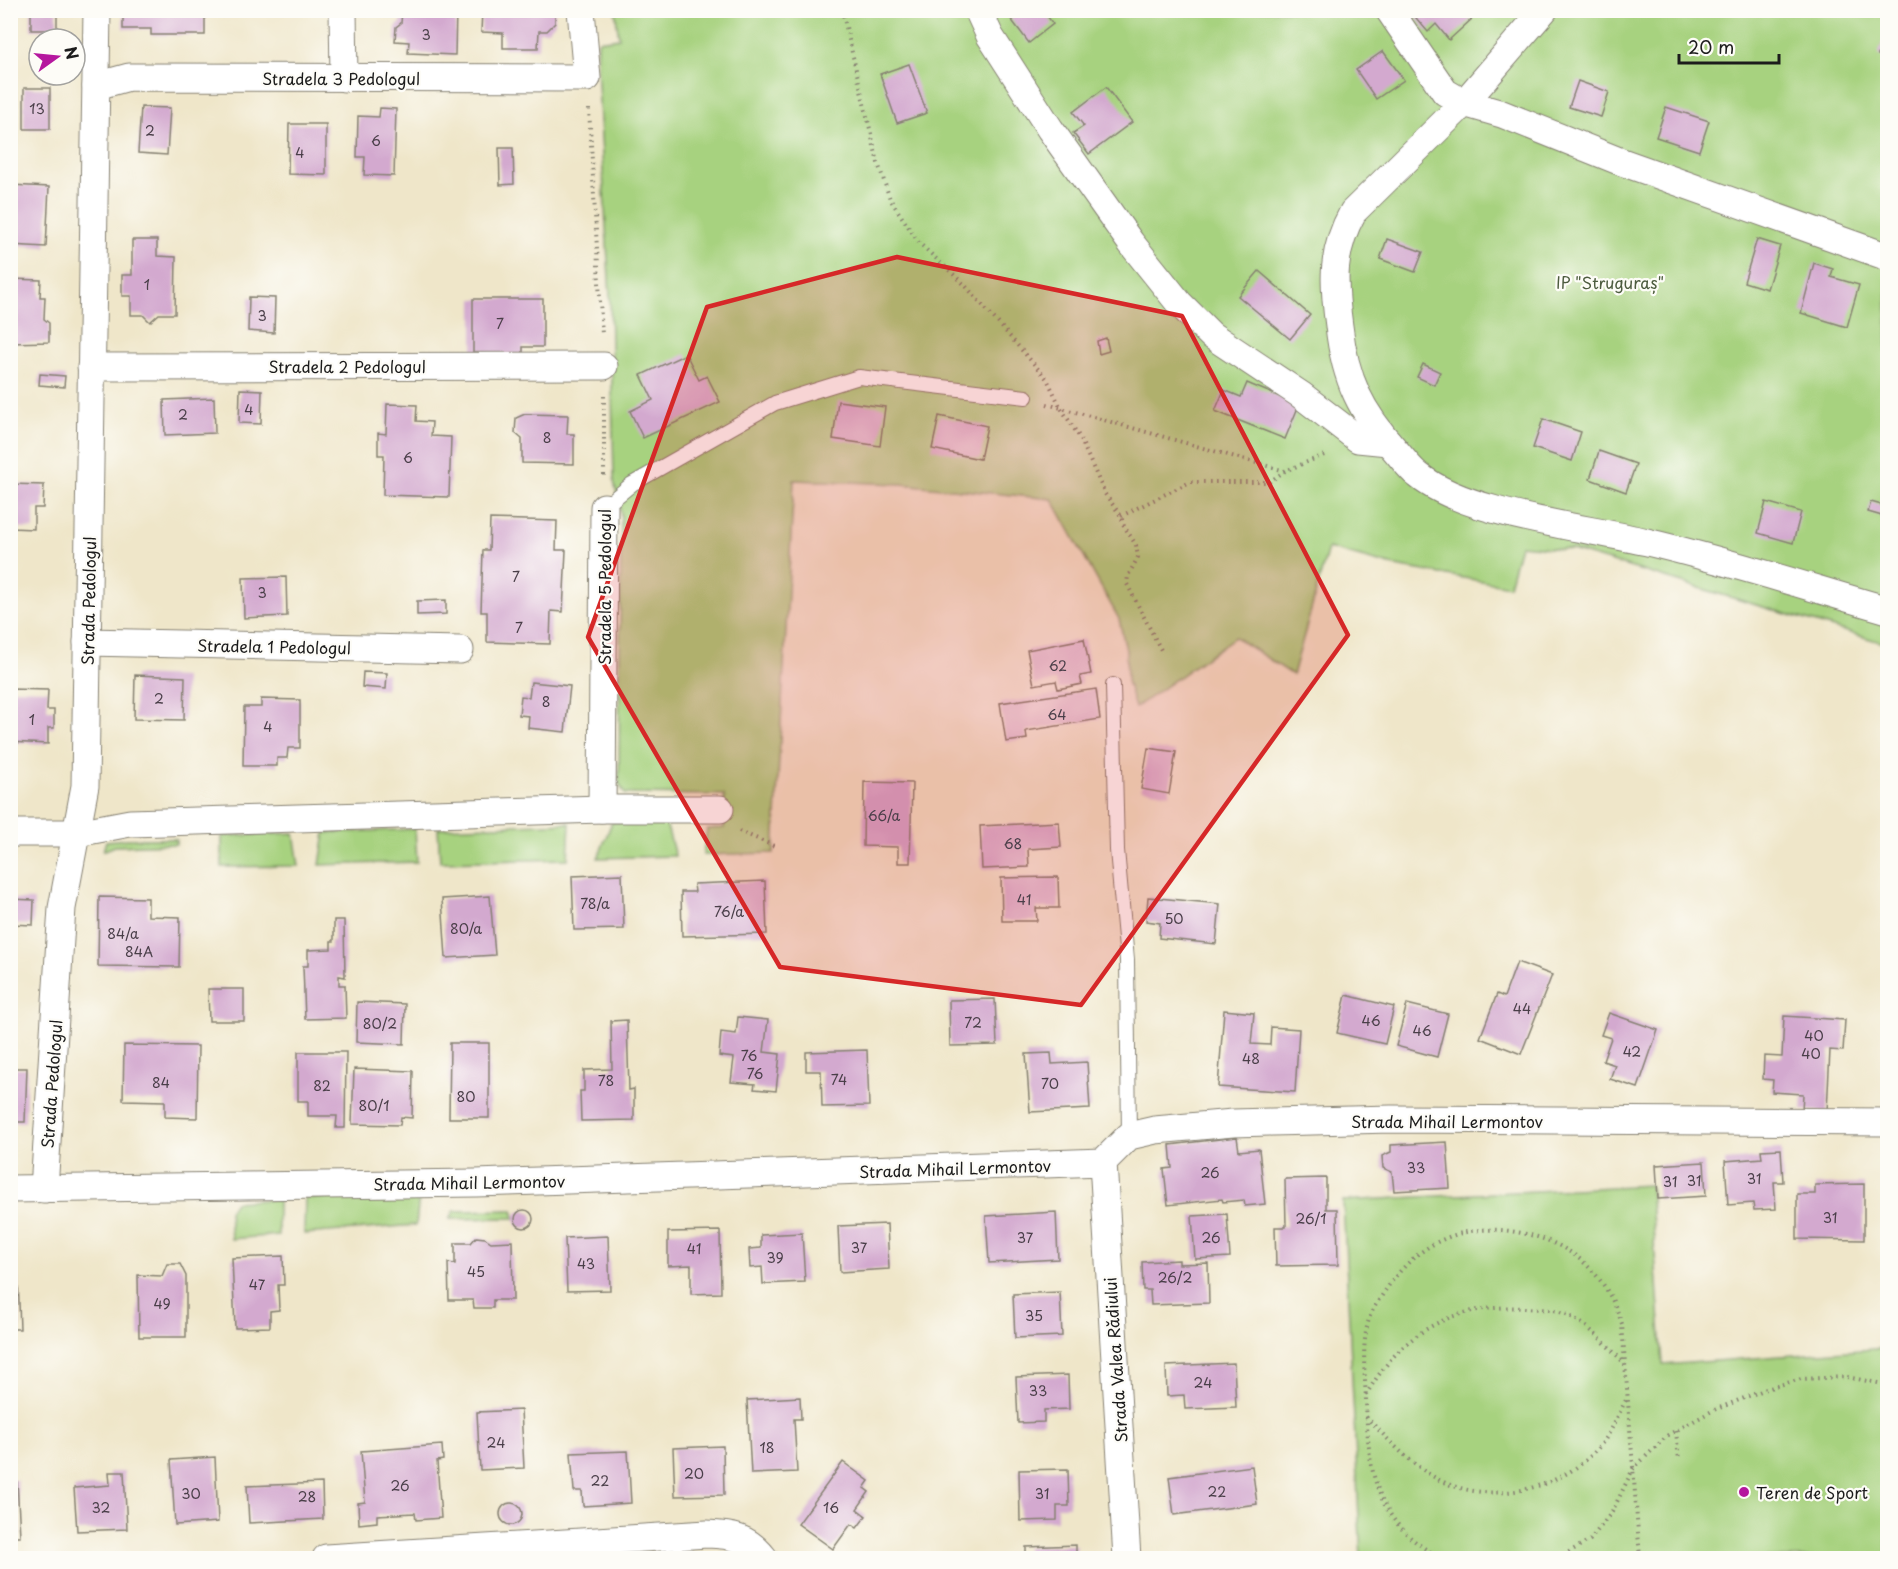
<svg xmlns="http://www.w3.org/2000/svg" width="1898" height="1569" font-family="'Playpen Sans',sans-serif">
	<rect width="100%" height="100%" fill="#fdfcf7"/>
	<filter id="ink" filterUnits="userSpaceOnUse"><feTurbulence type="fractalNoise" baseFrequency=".0167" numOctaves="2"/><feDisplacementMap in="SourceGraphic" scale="12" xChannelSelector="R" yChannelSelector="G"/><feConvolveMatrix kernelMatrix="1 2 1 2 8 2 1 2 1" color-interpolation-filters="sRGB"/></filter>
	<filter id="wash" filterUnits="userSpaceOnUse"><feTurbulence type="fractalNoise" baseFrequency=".008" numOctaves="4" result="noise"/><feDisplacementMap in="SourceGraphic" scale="24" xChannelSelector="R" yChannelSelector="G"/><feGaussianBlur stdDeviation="1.35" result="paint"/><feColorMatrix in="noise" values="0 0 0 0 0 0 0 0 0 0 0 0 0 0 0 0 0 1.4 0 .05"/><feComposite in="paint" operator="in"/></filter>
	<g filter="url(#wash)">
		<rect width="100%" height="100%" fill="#efe6c9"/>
		<g fill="#a7d27f" stroke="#62774e" stroke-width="1.5">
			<polygon points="615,10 1887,11 1887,644 1572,550 1520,545 1509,586 1390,565 1328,548 1293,675 1235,637 1135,708 1127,681 1126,650 1119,619 1052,499 901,484 794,480 774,853 703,855 707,829 724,828 724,795 625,794 619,784 621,515 614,481 610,297 597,66 598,41 619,38"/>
			<polygon points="612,822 666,823 675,856 598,858"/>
			<polygon points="570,823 568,859 440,862 438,828"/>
			<polygon points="415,829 417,862 320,865 325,833"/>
			<polygon points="294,833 299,866 222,867 222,836"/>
			<polygon points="127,839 176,839 176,844 115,846 103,851 106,841"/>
			<polygon points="1650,1185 1663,1365 1887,1348 1887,1558 1361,1558 1343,1201"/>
			<polygon points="419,1197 416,1225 304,1234 305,1198"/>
			<polygon points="278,1199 278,1235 231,1239 229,1211 235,1202"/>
			<polygon points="513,1210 515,1218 450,1219 454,1211"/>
		</g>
		<g id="blocks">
			<g fill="#d3a9cf">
				<rect x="31" y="10" width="26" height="20"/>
				<polygon points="123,10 205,10 205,35 151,35 151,29 123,29"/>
				<polygon points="456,10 455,55 408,53 409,42 395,41 396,27 401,23 402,11"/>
				<polygon points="482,10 555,10 555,23 547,31 539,31 538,48 503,48 503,33 481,32"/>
				<polygon points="1004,10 1043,10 1053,24 1029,43"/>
				<polygon points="1422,10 1466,10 1473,18 1449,40 1436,24 1428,32 1416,18"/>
				<polygon points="1883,41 1887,43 1887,58 1878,55"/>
				<polygon points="1383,51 1404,80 1376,99 1356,70"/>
				<polygon points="909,64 927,113 897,123 880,74"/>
				<polygon points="1578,81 1609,92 1601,117 1569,107"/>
				<polygon points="1106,87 1132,122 1089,154 1073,133 1084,126 1073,112"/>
				<rect x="24" y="88" width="26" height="41"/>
				<polygon points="141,107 170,108 167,155 138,153"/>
				<polygon points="1666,107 1709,121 1699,151 1656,137"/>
				<polygon points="380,108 396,109 394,176 364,175 365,157 357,157 358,116 379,117"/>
				<polygon points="289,124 326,124 326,175 288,174"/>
				<polygon points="499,148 513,148 514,184 500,185"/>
				<polygon points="10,185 49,187 46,247 10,245"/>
				<polygon points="1387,239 1423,252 1415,272 1380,259"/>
				<polygon points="1757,239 1780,246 1767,289 1744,282"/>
				<polygon points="132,240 157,240 157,256 176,257 175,314 159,314 150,322 143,315 131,315 131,296 122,296 122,275 132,275"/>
				<polygon points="1814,263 1833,269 1831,277 1859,285 1847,327 1801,313"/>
				<polygon points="1259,271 1310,315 1290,339 1238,296"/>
				<polygon points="10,279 41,280 40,297 45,297 44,319 49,323 49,342 10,343"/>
				<polygon points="249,297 275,298 274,333 248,331"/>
				<polygon points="473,299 543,299 543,347 523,347 523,355 473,354"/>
				<polygon points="1106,338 1109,351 1099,354 1097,341"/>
				<polygon points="686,354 699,380 707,376 720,402 643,438 630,411 653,400 641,375"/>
				<polygon points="1423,364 1440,372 1434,385 1417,377"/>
				<polygon points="40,374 65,376 64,387 39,385"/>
				<polygon points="1247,383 1299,405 1285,439 1215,411 1224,390 1241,397"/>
				<polygon points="240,389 262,390 261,424 239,423"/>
				<polygon points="214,398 215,433 165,435 164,400"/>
				<polygon points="838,401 885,407 880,446 833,439"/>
				<polygon points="387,404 417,405 416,421 432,422 431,436 451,437 449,497 383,495 384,455 378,455 378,433 386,434"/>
				<polygon points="525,414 568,415 567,434 574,434 574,464 522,463 522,439 515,433 516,418"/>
				<polygon points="939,416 987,426 980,459 932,449"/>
				<polygon points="1543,419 1581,432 1572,461 1533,448"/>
				<polygon points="1599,451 1636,464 1626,492 1590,479"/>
				<polygon points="10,484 44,485 43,508 34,508 34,529 10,528"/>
				<polygon points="1766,502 1801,512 1793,543 1758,533"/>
				<polygon points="1871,502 1885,506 1882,516 1868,512"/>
				<polygon points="490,519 557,521 556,550 566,550 563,612 551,611 550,644 487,642 487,612 481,612 483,550 489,550"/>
				<polygon points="286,577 287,616 244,618 243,578"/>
				<polygon points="446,600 446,614 417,615 417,601"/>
				<polygon points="1084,639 1091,674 1080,676 1082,684 1058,689 1056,681 1034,685 1027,650"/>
				<polygon points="363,672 387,673 386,689 362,687"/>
				<polygon points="135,675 185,677 184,720 134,719"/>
				<polygon points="531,682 570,686 565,732 528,728 529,716 519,715 521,696 529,697"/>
				<polygon points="10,689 48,690 47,710 54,710 54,728 48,728 48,744 10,742"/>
				<polygon points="1096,689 1100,719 1026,731 1027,739 1006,742 1000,703"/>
				<polygon points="261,699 300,700 300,748 288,748 287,758 277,758 277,766 243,766 244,707 261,707"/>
				<polygon points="1148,748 1176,752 1169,794 1141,789"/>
				<polygon points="864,782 912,783 910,863 898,863 898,847 863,846"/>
				<polygon points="1059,822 1061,847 1028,849 1029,867 982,869 980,826"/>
				<polygon points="622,874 624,929 574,930 572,876"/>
				<polygon points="1058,877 1059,908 1036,908 1037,921 1002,921 1001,878"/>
				<polygon points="765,881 767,934 682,936 681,892 695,892 694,884"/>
				<polygon points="490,896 495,955 446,958 442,899"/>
				<polygon points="99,897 148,898 148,916 180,917 179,967 98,966"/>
				<polygon points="1148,897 1220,904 1216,944 1159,938 1160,923 1146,921"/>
				<polygon points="10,899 34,900 33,925 10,924"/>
				<polygon points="334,920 344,920 345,977 339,976 339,985 345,985 346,1018 305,1019 303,966 308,966 308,950 331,949 331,941 334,941"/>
				<polygon points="1517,962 1552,975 1521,1054 1480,1038 1497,994 1504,997"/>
				<polygon points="208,989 244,989 244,1021 209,1021"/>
				<polygon points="1346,995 1394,1007 1385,1044 1337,1033"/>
				<polygon points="995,999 997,1045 950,1046 949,1000"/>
				<polygon points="357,1002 405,1004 404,1044 356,1042"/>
				<polygon points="1407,1004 1448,1014 1437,1057 1396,1046"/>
				<polygon points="1224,1010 1254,1013 1251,1044 1270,1045 1271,1027 1299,1029 1295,1092 1218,1087"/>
				<polygon points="1609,1013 1658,1030 1638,1088 1610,1079 1615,1065 1603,1061 1611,1038 1601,1035"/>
				<polygon points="1784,1016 1845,1020 1843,1051 1830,1050 1827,1112 1802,1110 1803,1094 1772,1092 1773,1080 1763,1079 1764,1056 1782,1057"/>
				<polygon points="738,1017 768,1020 764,1052 780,1054 776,1091 754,1089 755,1084 731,1082 734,1058 719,1056 721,1032 736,1034"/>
				<polygon points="627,1020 629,1090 634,1089 634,1120 581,1121 580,1091 584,1091 584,1070 612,1069 611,1021"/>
				<polygon points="450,1043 489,1043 489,1118 449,1118"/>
				<polygon points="124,1045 198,1046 197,1118 165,1117 165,1101 123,1100"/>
				<polygon points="867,1050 869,1106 822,1107 821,1071 806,1071 806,1052"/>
				<polygon points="298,1052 346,1052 345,1128 336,1128 337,1116 308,1116 308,1101 298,1101"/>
				<polygon points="1051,1053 1052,1064 1087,1062 1090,1109 1030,1112 1026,1054"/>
				<polygon points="10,1068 27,1068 25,1122 10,1122"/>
				<polygon points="354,1069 413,1071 412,1118 401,1117 400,1125 352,1124"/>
				<polygon points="1237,1137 1239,1151 1259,1149 1265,1204 1245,1206 1244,1200 1223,1202 1222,1199 1168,1205 1164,1169 1172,1168 1170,1145"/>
				<polygon points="1447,1142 1450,1188 1394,1191 1392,1172 1383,1168 1382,1156 1391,1152 1391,1145"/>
				<polygon points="1781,1149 1783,1182 1774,1182 1776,1209 1754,1210 1753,1203 1728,1205 1725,1161 1762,1158 1761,1150"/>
				<polygon points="1704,1162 1706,1196 1658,1199 1656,1165"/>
				<polygon points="1326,1178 1326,1209 1337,1209 1338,1265 1276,1266 1275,1227 1286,1227 1285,1179"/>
				<polygon points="1864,1184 1864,1240 1797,1239 1797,1194 1815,1194 1815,1185"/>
				<circle cx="524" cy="1219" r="9"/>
				<polygon points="1056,1212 1058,1259 989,1263 986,1216"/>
				<polygon points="1227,1214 1230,1257 1195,1259 1192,1216"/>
				<polygon points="887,1224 889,1269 840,1272 838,1226"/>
				<polygon points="720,1231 721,1293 691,1294 691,1265 668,1266 668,1232"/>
				<polygon points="802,1233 805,1282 763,1284 762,1267 750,1268 749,1249 761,1248 761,1235"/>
				<polygon points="608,1236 610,1290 567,1291 565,1238"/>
				<polygon points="476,1237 485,1238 491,1242 512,1241 513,1300 493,1300 493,1308 474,1308 473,1300 449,1300 448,1263 455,1264 455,1243 471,1243"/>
				<polygon points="283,1256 284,1285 278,1285 279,1310 270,1311 270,1327 235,1328 232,1258"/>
				<polygon points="1179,1260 1179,1264 1208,1263 1209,1303 1151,1305 1150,1290 1143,1290 1142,1262"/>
				<polygon points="167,1264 180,1264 186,1276 186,1337 139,1337 138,1275 162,1276"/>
				<polygon points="10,1276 18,1276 20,1329 10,1329"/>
				<polygon points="1060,1292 1062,1336 1015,1338 1013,1294"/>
				<polygon points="1234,1363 1236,1407 1185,1409 1184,1395 1167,1396 1166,1366"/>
				<polygon points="1068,1375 1069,1409 1044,1410 1044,1422 1018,1423 1016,1377"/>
				<polygon points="800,1397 801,1419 794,1419 797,1472 751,1474 747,1400"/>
				<polygon points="521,1410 524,1468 480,1470 477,1412"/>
				<polygon points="442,1445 443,1460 437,1461 441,1518 416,1520 415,1513 377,1515 377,1522 359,1524 358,1503 365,1502 361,1451"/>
				<polygon points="723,1446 724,1495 675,1496 673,1448"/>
				<polygon points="628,1451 631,1503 583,1506 582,1491 574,1491 571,1453"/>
				<polygon points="215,1457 218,1522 175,1525 171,1460"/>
				<polygon points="843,1462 869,1481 864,1488 869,1492 857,1509 866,1516 857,1528 851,1524 833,1549 798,1524"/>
				<polygon points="1252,1466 1257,1504 1174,1515 1169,1477"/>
				<polygon points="1068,1469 1069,1506 1057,1506 1057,1520 1020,1521 1019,1470"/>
				<polygon points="109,1472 124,1472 127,1529 77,1531 74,1488 110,1485"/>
				<polygon points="10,1480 17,1480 20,1536 10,1536"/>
				<polygon points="322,1483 323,1519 249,1523 247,1486"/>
				<circle cx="511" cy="1514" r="11"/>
				<polygon points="1076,1545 1076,1558 1026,1558 1026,1547"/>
			</g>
		</g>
	</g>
	<g filter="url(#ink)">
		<use href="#blocks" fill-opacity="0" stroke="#868172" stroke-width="1.5"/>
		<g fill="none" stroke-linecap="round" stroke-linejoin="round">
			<g stroke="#868172" stroke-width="16">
				<g id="lane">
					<polyline points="604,507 632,484 775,403 859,377 1026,397"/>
					<polyline points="1113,685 1117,850 1127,960 1129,1136"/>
				</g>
			</g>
			<g stroke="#868172" stroke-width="29">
				<g id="street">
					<polyline points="343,10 344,78"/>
					<polyline points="978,10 990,36 1050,129 1131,243 1179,303 1211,335 1301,395 1358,439 1388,442"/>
					<polyline points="1389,10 1445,92 1464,103 1502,114 1619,161 1888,257"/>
					<path d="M 1544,10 L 1464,103 L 1353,212 C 1331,252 1333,283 1339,326 C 1345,380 1361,412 1396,451 C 1403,459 1410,469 1418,475 C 1466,515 1585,527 1647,542 C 1728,561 1808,587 1888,610"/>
					<polyline points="96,86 129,77 587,78 581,10"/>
					<polyline points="91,367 604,366"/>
					<polyline points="87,642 460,650"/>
					<polyline points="602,809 604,507"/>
					<polyline points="10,833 77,833 130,823 602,809 720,809"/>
					<polyline points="1103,1162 1127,1558"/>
					<polyline points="10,1189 476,1183 1103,1162 1129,1136 1155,1130 1233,1123 1391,1119 1888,1122"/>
					<polyline points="44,1189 62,908 85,786 97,10"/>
					<path d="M 326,1558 L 707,1534 C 732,1535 748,1537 764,1558"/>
				</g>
			</g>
			<g stroke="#868172" stroke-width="4" stroke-dasharray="1.5 4.5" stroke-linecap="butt">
				<polyline points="842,10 878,163 890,199 919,243 964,284 1047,379 1061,408 1080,438 1105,494 1121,516 1124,526 1136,545 1138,557 1128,576 1127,584 1161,650"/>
				<polyline points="589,109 602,335"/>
				<polyline points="604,396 604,476"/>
				<polyline points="1047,404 1285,471"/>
				<polyline points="1121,516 1190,482 1269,482 1285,471 1327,454"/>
				<polyline points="739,831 774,846"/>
				<path d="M 1366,1395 C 1402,1332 1452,1303 1525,1308 C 1537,1309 1554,1309 1566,1314 C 1590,1326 1607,1345 1625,1364"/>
				<path d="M 1366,1417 C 1390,1441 1416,1471 1448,1484 C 1501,1505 1573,1486 1606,1438 C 1614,1426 1620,1411 1627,1398"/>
				<polyline points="1676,1431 1679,1460"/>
				<path d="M 1441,1558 C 1374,1523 1368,1470 1366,1401 C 1365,1373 1361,1346 1369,1319 C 1372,1309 1381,1297 1387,1288 C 1423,1236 1473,1219 1534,1236 C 1580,1249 1608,1280 1622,1324 L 1640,1558"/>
				<polyline points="1558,1558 1590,1540 1612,1512 1633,1469 1668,1435 1712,1411 1766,1389 1801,1379 1847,1377 1888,1385"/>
			</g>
			<use href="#lane" stroke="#fff" stroke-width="14"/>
			<use href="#street" stroke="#fff" stroke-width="27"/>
		</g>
	</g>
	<path fill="#d62828" fill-opacity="0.2" stroke="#d62828" stroke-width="4.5" stroke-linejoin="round" d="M 897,257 L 1182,316 L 1348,635 L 1081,1005 L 780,967 L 588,637 L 707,307 Z"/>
	<circle fill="#b5179e" stroke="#fdfcf7" stroke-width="2" cx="1744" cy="1492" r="6"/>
	<g text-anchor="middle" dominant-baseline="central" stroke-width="4.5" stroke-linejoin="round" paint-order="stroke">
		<g font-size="14" fill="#4a3f49">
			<text x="426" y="34">3</text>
			<text x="37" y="108">13</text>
			<text x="150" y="130">2</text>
			<text x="376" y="140">6</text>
			<text x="300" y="152">4</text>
			<text x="147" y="284">1</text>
			<text x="262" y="315">3</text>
			<text x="500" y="323">7</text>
			<text x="249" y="409">4</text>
			<text x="183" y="414">2</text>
			<text x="547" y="437">8</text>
			<text x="408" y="457">6</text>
			<text x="516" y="576">7</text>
			<text x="262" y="592">3</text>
			<text x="519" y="627">7</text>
			<text x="1058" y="665">62</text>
			<text x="159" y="698">2</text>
			<text x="546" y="701">8</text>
			<text x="1057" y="714">64</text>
			<text x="32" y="719">1</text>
			<text x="268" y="726">4</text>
			<text x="884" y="815">66/a</text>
			<text x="1013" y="843">68</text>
			<text x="1024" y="899">41</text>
			<text x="595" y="903">78/a</text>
			<text x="729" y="911">76/a</text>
			<text x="1174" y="918">50</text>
			<text x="466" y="928">80/a</text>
			<text x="123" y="933">84/a</text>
			<text x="139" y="951">84A</text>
			<text x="1522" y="1008">44</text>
			<text x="1371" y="1020">46</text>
			<text x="973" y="1022">72</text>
			<text x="380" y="1023">80/2</text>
			<text x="1422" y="1030">46</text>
			<text x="1814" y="1035">40</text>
			<text x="1632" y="1051">42</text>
			<text x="1811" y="1053">40</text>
			<text x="749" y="1055">76</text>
			<text x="1251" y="1058">48</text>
			<text x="755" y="1073">76</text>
			<text x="839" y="1079">74</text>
			<text x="606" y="1080">78</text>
			<text x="161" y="1082">84</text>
			<text x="1050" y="1083">70</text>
			<text x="322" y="1085">82</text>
			<text x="466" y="1096">80</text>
			<text x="374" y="1105">80/1</text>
			<text x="1416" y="1167">33</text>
			<text x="1210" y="1172">26</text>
			<text x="1754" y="1178">31</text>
			<text x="1694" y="1180">31</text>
			<text x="1670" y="1181">31</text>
			<text x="1830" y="1217">31</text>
			<text x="1311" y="1218">26/1</text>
			<text x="1025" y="1237">37</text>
			<text x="1211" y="1237">26</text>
			<text x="859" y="1247">37</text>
			<text x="694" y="1248">41</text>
			<text x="775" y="1257">39</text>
			<text x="586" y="1263">43</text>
			<text x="476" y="1271">45</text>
			<text x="1175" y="1277">26/2</text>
			<text x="257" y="1284">47</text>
			<text x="162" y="1303">49</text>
			<text x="1034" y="1315">35</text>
			<text x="1203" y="1382">24</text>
			<text x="1038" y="1390">33</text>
			<text x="496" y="1442">24</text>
			<text x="767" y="1447">18</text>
			<text x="694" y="1473">20</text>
			<text x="600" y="1480">22</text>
			<text x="400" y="1485">26</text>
			<text x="1217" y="1491">22</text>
			<text x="191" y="1493">30</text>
			<text x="1042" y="1493">31</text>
			<text x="307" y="1496">28</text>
			<text x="101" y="1507">32</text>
			<text x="831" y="1507">16</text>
		</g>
		<g font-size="16" fill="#1c1c1c" stroke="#fdfcf7">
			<text x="341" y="78">Stradela 3 Pedologul</text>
			<text x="347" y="366">Stradela 2 Pedologul</text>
			<text transform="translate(604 587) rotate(-90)">Stradela 5 Pedologul</text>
			<text transform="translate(88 601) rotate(-89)">Strada Pedologul</text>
			<text transform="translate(274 646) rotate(1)">Stradela 1 Pedologul</text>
			<text transform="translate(51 1084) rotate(-86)">Strada Pedologul</text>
			<text x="1447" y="1121">Strada Mihail Lermontov</text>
			<text transform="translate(955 1168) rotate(-2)">Strada Mihail Lermontov</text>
			<text transform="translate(469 1182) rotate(-1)">Strada Mihail Lermontov</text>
			<text transform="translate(1115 1360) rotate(-94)">Strada Valea Rădiului</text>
		</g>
		<g font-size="16" fill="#4d5c3f" stroke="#fdfcf7">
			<text x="1610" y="282">IP "Struguraș"</text>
		</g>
		<g font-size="16" fill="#1c1c1c" stroke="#fdfcf7" text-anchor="start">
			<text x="1756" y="1492">Teren de Sport</text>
		</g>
	</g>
	<rect width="1898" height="1569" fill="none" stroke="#fdfcf7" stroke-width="36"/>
	<g transform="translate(57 57) rotate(75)"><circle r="28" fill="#fdfcf7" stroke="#a3a29f" stroke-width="1.5"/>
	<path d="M0-4.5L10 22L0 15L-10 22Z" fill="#b5179e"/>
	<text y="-9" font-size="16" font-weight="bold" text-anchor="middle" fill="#1c1c1c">N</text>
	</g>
	<path d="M1679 54v9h100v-9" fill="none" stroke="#1c1c1c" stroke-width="3"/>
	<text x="1688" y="54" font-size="18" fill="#1c1c1c" stroke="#fdfcf7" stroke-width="4.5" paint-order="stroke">20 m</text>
</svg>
